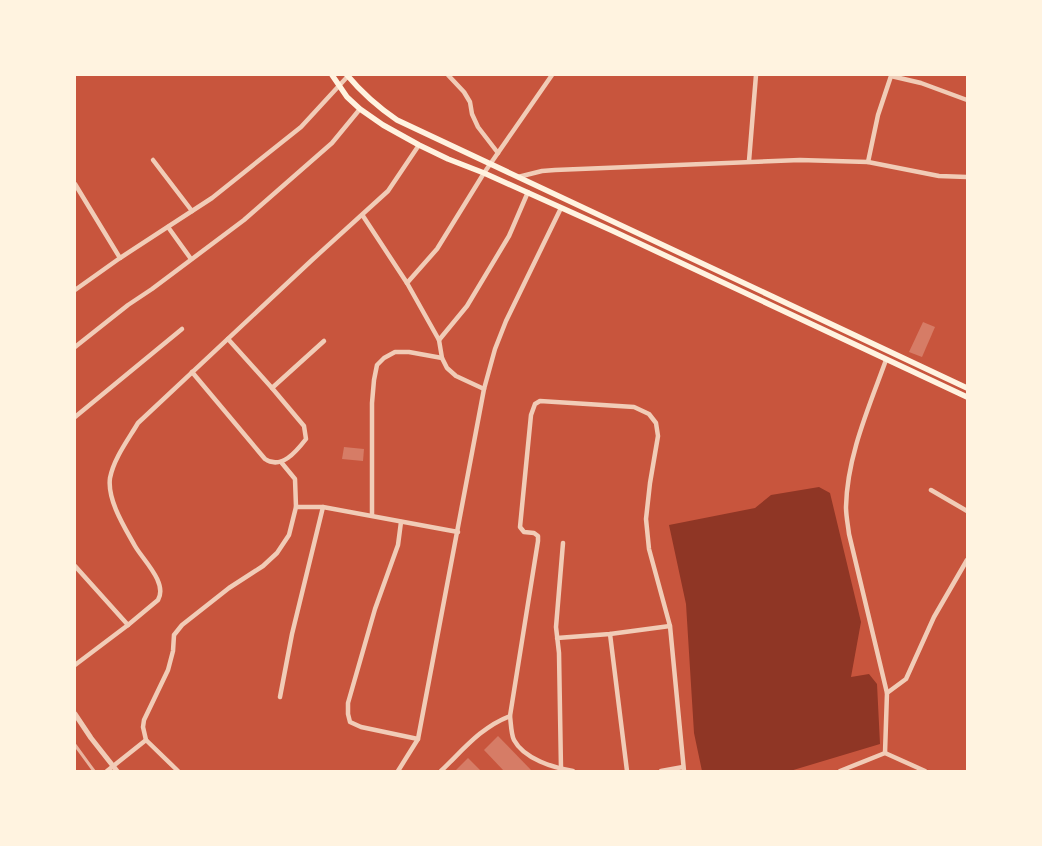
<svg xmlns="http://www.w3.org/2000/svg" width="1042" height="846" font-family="'Asap Condensed',sans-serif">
	<rect width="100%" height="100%" fill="#c8553d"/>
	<polygon fill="#8f3625" points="819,487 830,493 861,622 851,677 869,674 877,684 880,744 790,771 702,771 694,733 686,604 669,525 755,508 771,495"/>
	<g fill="#d67c66">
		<polygon points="923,322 935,327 922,357 909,352"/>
		<polygon points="344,447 364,449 363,461 342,459"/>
		<polygon points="498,736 532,771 504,771 484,750"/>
		<polygon points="468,758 481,771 455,771"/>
	</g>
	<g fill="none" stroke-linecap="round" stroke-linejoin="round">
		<g stroke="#f1ccb7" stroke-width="4.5">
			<polyline points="448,75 464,92 470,102 472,114 478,127 498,153"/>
			<polyline points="153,160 192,211"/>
			<polyline points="749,161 756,75"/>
			<polyline points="868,162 878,115 891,76 921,83 967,100"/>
			<polyline points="518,177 542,171 555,170 800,160 868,162 939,176 967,177"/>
			<polyline points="75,184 120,258"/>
			<polyline points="363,216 407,283 439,340 442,358 447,368 456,376 484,389"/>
			<polyline points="168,227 191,259"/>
			<polyline points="407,283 437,249 484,173 552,75"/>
			<polyline points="75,290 120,258 212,198 301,127 348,76"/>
			<polyline points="439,340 467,306 509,236 528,192"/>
			<polyline points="75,347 128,305 152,289 244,220 332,143 360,109"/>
			<path d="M 886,360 C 869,407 847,456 846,507 C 846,516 848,525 849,534 L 887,693"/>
			<path d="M 192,372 L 265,459 C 281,470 296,452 306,439 L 304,426 L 272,388 L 228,339"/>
			<polyline points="272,388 324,341"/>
			<polyline points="75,417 182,329"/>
			<polyline points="281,462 295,479 296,507"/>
			<polyline points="931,490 967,511"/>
			<polyline points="372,515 372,403 374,380 377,365 384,358 395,352 409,352 442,358"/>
			<polyline points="401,522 398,545 375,609 348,703 348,714 350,722 361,727 418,739"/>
			<polyline points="75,566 128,625"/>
			<polyline points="610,634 627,771"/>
			<polyline points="557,638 610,634 670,626"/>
			<path d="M 75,665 L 128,625 L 158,600 C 168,583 143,560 135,546 C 125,528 107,500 110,478 C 114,458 128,440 138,423 L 312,260 L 388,191 L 419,145"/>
			<polyline points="280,697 292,634 323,507 458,532"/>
			<path d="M 510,716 C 511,723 511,734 514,740 C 524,759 554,768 573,771"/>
			<polyline points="885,753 887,693 906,679 934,617 967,560"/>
			<polyline points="561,769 559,653 556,627 563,543"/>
			<polyline points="107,771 146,740"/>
			<polyline points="178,771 146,740 143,727 144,720 168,670 173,651 174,635 182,625 229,588 263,566 277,553 289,535 296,507 323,507"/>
			<polyline points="398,771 418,739 484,389 495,349 506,321 561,208"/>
			<path d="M 441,771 C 463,750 481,727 510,716 L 538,541 L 538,536 L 534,533 L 524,532 L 520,527 L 531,415 L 535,404 L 540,401 L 634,407 L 649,414 L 656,423 L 658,436 L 650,483 L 646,519 L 649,549 L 670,626 L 684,771"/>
			<polyline points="661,771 683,767"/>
			<polyline points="840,771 885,753 925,771"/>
		</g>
		<polyline stroke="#f1ccb7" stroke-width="5" points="75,714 91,738 117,771"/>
		<g stroke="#fff3e0" stroke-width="5.5">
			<polyline points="332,75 347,97 360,109 383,125 419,145 448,159 484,173 613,231 967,397"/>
			<path d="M 347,75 C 362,93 378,107 397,120 L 967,388"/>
		</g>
		<polyline stroke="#e9b49f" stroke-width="3" points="75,745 94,771"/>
	</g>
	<rect width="1042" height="846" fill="none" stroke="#fff3e0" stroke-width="152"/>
</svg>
